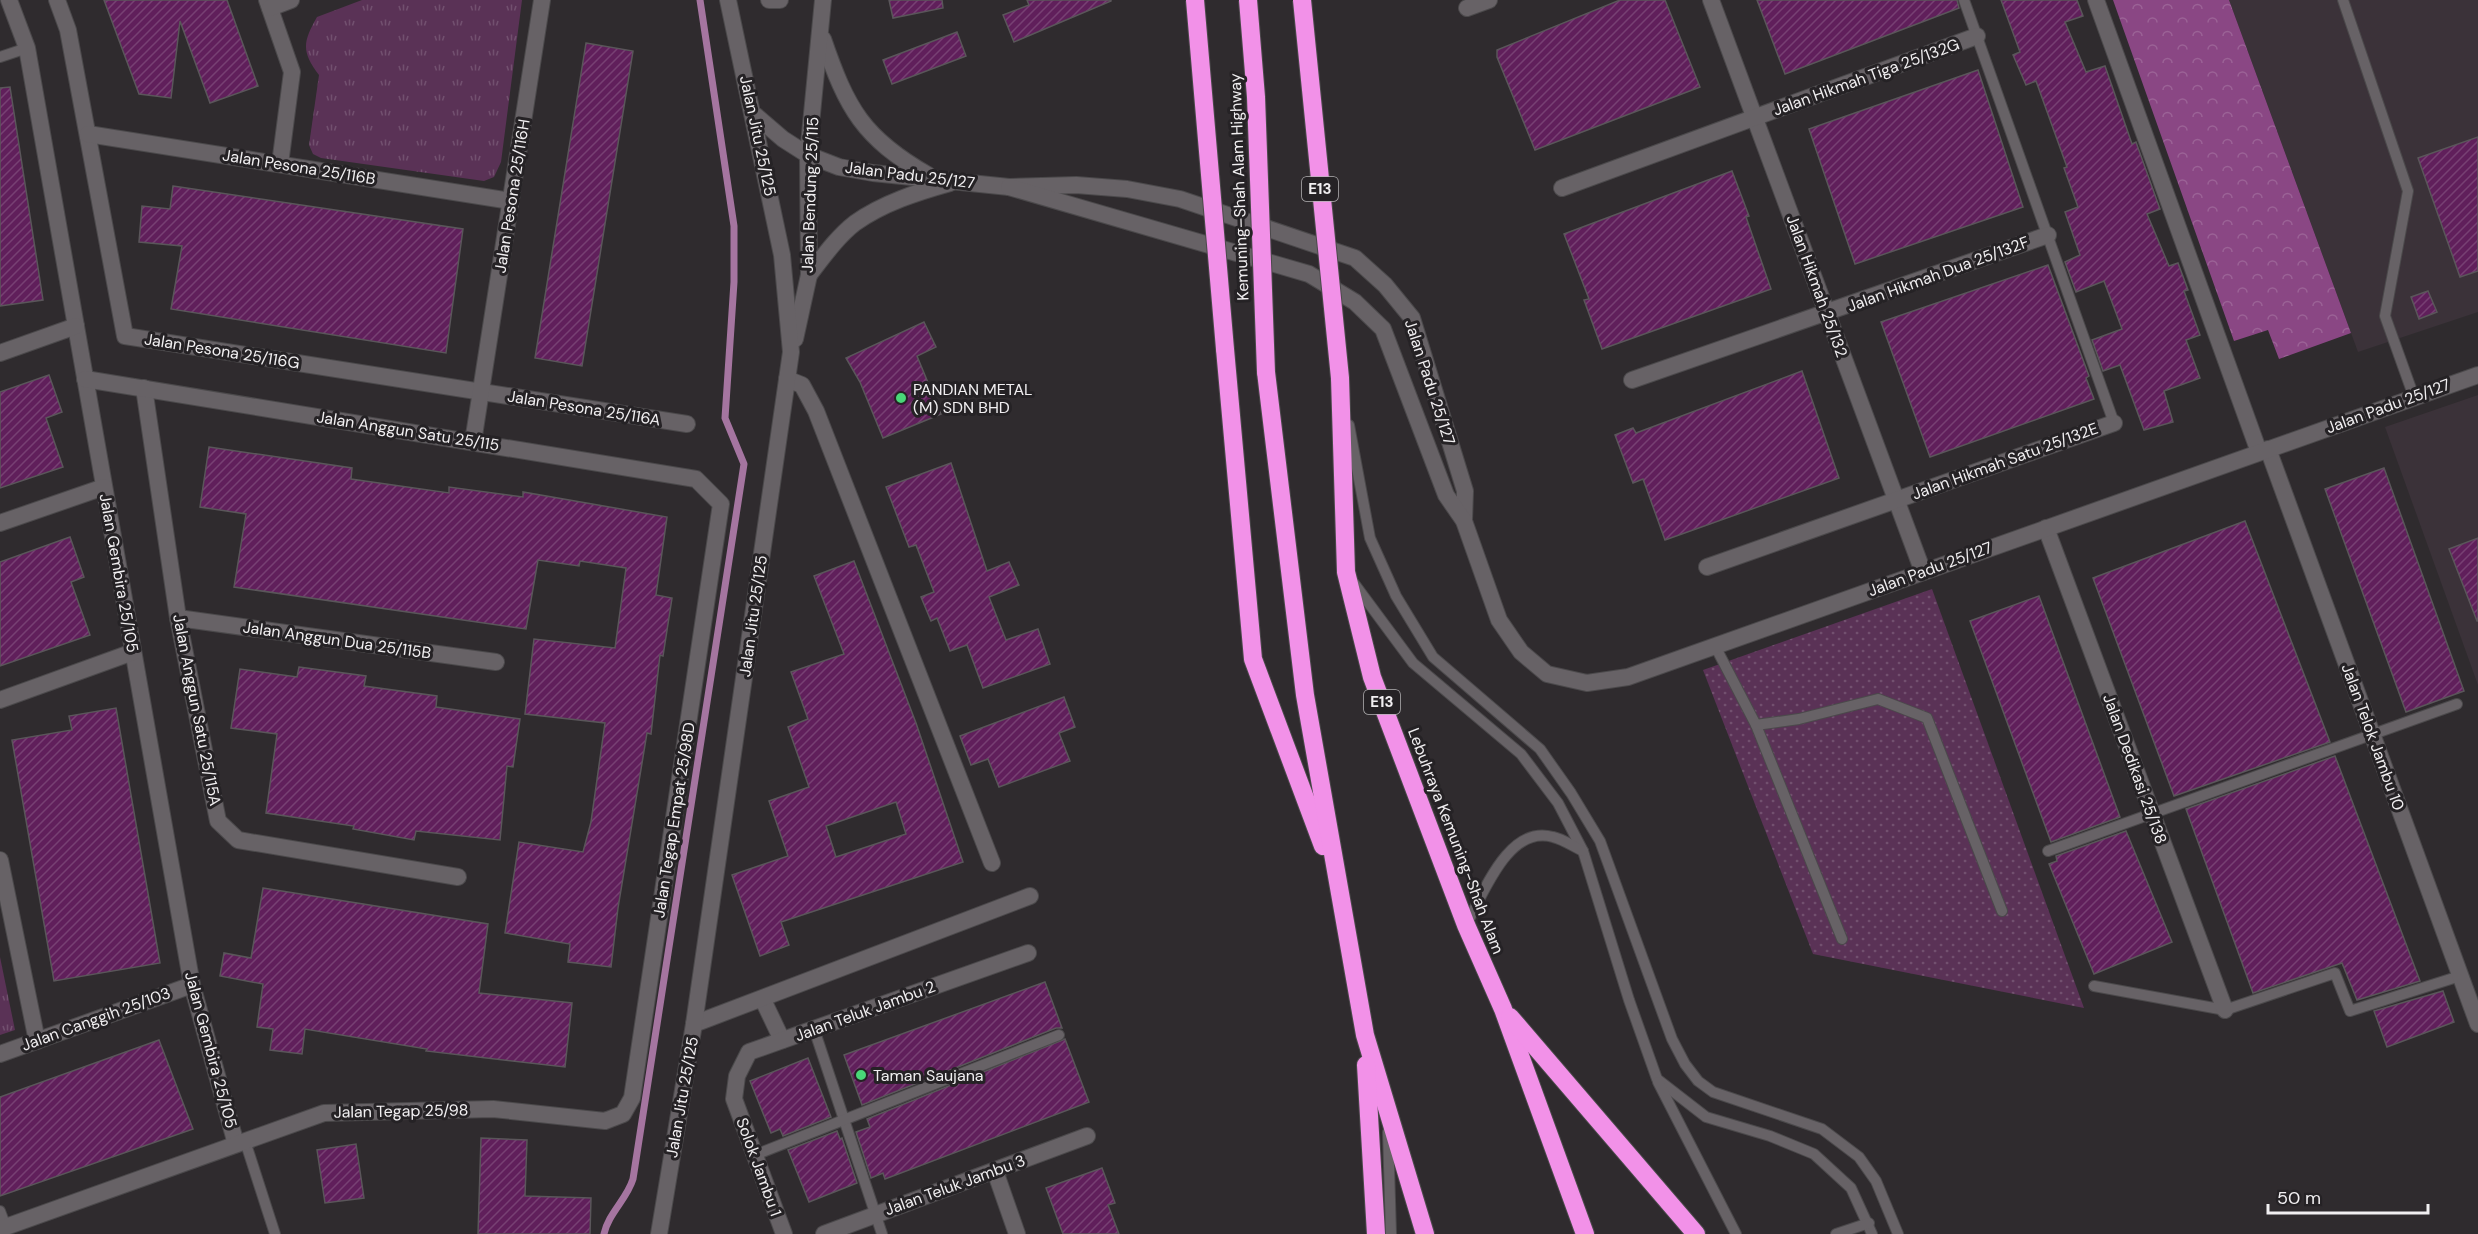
<svg xmlns="http://www.w3.org/2000/svg" width="2478" height="1234" font-family="'DM Sans',sans-serif">
	<defs>
		<pattern id="grass-dots" width="8" height="8" patternUnits="userSpaceOnUse" patternTransform="scale(1.5)"><rect width="8" height="8" fill="#5a3256"/><path d="M2 2h.1M6 6h.1" fill="none" stroke="#72506f" stroke-width="1.8" stroke-linecap="round"/></pattern>
		<pattern id="forest-crowns" width="20" height="18" patternUnits="userSpaceOnUse" patternTransform="scale(1.5)"><rect width="20" height="18" fill="#8a4784"/><path d="M2 6a3 3 0 1 1 6 0M12 15a3 3 0 1 1 6 0" fill="none" stroke="#9b6296"/></pattern>
		<pattern id="park-tufts" width="24" height="20" patternUnits="userSpaceOnUse" patternTransform="scale(1.5)"><rect width="24" height="20" fill="#5a3256"/><path d="M3 7l-1-3M5 7V3M7 7l1-3M15 17l-1-3M17 17v-4M19 17l1-3" fill="none" stroke="#72506f"/></pattern>
		<pattern id="building-hatch" width="6" height="6" patternUnits="userSpaceOnUse" patternTransform="scale(1.5)"><rect width="6" height="6" fill="#601f5b"/><path d="M-1 1l2-2M0 6l6-6M5 7l2-2" fill="none" stroke="#774073"/></pattern>
	</defs>
	<rect width="100%" height="100%" fill="#2f2b2e"/>
	<g fill="#3b3239">
		<polygon points="2229,0 2478,0 2478,312 2358,352"/>
		<polygon points="2478,395 2478,685 2385,427"/>
	</g>
	<polygon fill="url(#grass-dots)" points="1932,589 2084,1008 1813,954 1703,670"/>
	<polygon fill="url(#forest-crowns)" points="2113,0 2229,0 2351,333 2279,359 2268,330 2234,341"/>
	<g fill="url(#park-tufts)">
		<path d="M 362,0 L 522,0 L 501,162 L 494,177 L 484,181 L 321,158 L 313,154 L 309,145 L 319,75 C 301,51 303,42 317,17 Z"/>
		<polygon points="0,957 15,1030 0,1035"/>
	</g>
	<g fill="none" stroke-linecap="round" stroke-linejoin="round">
		<path stroke="#a575a0" stroke-width="7" d="M 604,1234 C 608,1214 627,1199 633,1179 L 744,464 L 725,418 L 734,282 L 734,226 L 700,0"/>
	</g>
	<g fill="url(#building-hatch)" stroke="#5a565a" stroke-width="1.5" fill-rule="evenodd">
		<polygon points="104,0 227,0 258,86 210,103 180,21 171,98 139,94"/>
		<polygon points="889,0 942,0 943,8 893,18"/>
		<polygon points="1027,0 1111,0 1111,1 1014,42 1003,15 1029,5"/>
		<polygon points="1620,0 1665,0 1700,87 1535,150 1497,57 1497,50"/>
		<polygon points="1757,0 1957,0 1959,8 1785,74"/>
		<polygon points="2001,0 2077,0 2083,16 2065,22 2086,72 2105,66 2132,144 2136,142 2160,209 2147,214 2169,266 2178,263 2188,290 2184,291 2200,335 2186,340 2200,378 2164,391 2173,422 2144,430 2120,365 2103,371 2092,340 2122,329 2104,281 2076,292 2065,262 2080,255 2065,212 2078,207 2064,168 2067,167 2036,81 2026,85 2013,55 2020,52"/>
		<polygon points="957,32 966,56 892,84 883,60"/>
		<polygon points="586,43 633,51 582,366 535,358"/>
		<polygon points="1978,70 2023,207 1855,264 1809,129"/>
		<polygon points="10,87 43,300 0,306 0,88"/>
		<polygon points="2478,137 2478,271 2460,277 2418,158"/>
		<polygon points="1732,171 1749,216 1746,217 1771,289 1602,349 1584,300 1589,299 1564,234"/>
		<polygon points="173,186 463,229 446,353 171,309 182,246 139,242 142,206 170,209"/>
		<polygon points="2048,265 2089,376 2086,378 2094,399 1930,457 1881,322"/>
		<polygon points="2428,291 2437,312 2419,319 2411,297"/>
		<polygon points="924,322 936,347 917,356 941,414 883,438 860,382 846,358"/>
		<polygon points="1802,371 1839,478 1665,540 1643,479 1633,483 1615,435 1633,428 1636,433"/>
		<polygon points="49,375 62,412 46,418 63,467 0,488 0,392"/>
		<polygon points="209,447 352,468 351,479 449,493 449,487 523,497 523,492 667,517 656,595 672,598 663,656 660,655 651,734 647,733 618,908 611,967 568,962 570,944 505,933 519,842 583,852 591,822 605,723 525,714 534,639 615,648 626,568 580,561 579,566 538,560 526,629 234,587 246,514 200,507"/>
		<polygon points="951,463 987,571 1009,562 1019,585 989,597 1006,640 1038,629 1050,664 983,688 967,645 950,651 937,618 931,621 921,597 934,592 916,545 909,547 886,487"/>
		<polygon points="2384,468 2464,691 2406,712 2325,489"/>
		<polygon points="2245,521 2330,742 2174,796 2093,578"/>
		<polygon points="70,537 84,577 71,582 90,635 0,666 0,562"/>
		<polygon points="2478,538 2478,621 2477,621 2449,549"/>
		<path d="M 854,561 L 916,723 L 963,862 L 781,922 L 789,945 L 760,956 L 732,875 L 788,856 L 769,801 L 809,787 L 788,727 L 808,719 L 791,672 L 844,654 L 814,576 ZM 896,802 L 906,834 L 836,857 L 826,826 Z"/>
		<polygon points="2039,596 2120,817 2051,842 1970,621"/>
		<polygon points="299,667 366,676 364,686 437,696 436,707 520,719 513,767 507,766 500,840 416,831 414,840 353,829 354,826 266,813 277,734 231,728 240,669 297,677"/>
		<polygon points="1064,697 1075,727 1059,733 1070,761 999,787 988,759 971,765 960,736"/>
		<polygon points="116,708 160,963 54,981 12,740 72,730 69,716"/>
		<polygon points="2335,756 2420,981 2357,1000 2342,963 2253,993 2186,809"/>
		<polygon points="2126,831 2172,942 2094,974 2049,864 2057,861 2056,856"/>
		<polygon points="263,888 488,924 479,993 572,1003 565,1067 426,1051 427,1049 305,1029 302,1054 270,1050 273,1029 257,1027 263,984 220,976 224,953 251,958"/>
		<polygon points="1045,982 1062,1028 1056,1028 862,1105 844,1055"/>
		<polygon points="2443,991 2454,1022 2387,1047 2374,1011"/>
		<polygon points="1065,1039 1089,1102 885,1179 883,1173 871,1178 856,1132 870,1127 867,1119"/>
		<polygon points="159,1040 193,1129 0,1196 0,1097"/>
		<polygon points="808,1058 831,1117 783,1136 780,1129 771,1133 750,1081"/>
		<polygon points="837,1131 840,1139 842,1138 857,1183 809,1202 788,1150"/>
		<polygon points="481,1138 527,1140 525,1196 591,1198 590,1234 478,1234"/>
		<polygon points="356,1144 364,1198 325,1203 317,1150"/>
		<polygon points="1102,1168 1115,1203 1108,1205 1119,1234 1063,1234 1046,1188"/>
	</g>
	<g fill="none" stroke-linecap="round" stroke-linejoin="round">
		<g stroke="#4b494b" stroke-width="12">
			<g id="service">
				<polyline points="1964,0 2114,423"/>
				<polyline points="2343,0 2408,191 2385,316 2414,397"/>
				<polyline points="0,57 27,48"/>
				<polyline points="1349,425 1370,538 1396,596 1433,657 1540,749 1571,793 1600,841 1672,1039 1685,1064 1698,1081 1713,1092 1822,1129 1859,1157 1876,1181 1898,1234"/>
				<polyline points="1353,582 1413,663 1521,754 1558,803 1583,851 1629,1000 1657,1079 1706,1117 1770,1136 1814,1154 1851,1188 1872,1234"/>
				<polyline points="1715,646 1756,725 1842,939"/>
				<polyline points="1756,725 1799,719 1878,699 1927,718 2002,911"/>
				<polyline points="2048,851 2457,704"/>
				<path d="M 1466,925 C 1483,895 1508,824 1553,837 C 1563,839 1574,847 1583,851"/>
				<polyline points="2094,986 2225,1010 2335,973 2350,1011 2460,976"/>
				<polyline points="814,1029 882,1234"/>
				<polyline points="1658,1082 1736,1234"/>
				<polyline points="1388,1132 1391,1234"/>
				<polyline points="245,1141 275,1234"/>
				<polyline points="755,1155 1059,1035"/>
				<polyline points="0,1211 6,1227"/>
				<polyline points="1836,1234 1869,1223"/>
			</g>
		</g>
		<g stroke="#4b494b" stroke-width="18">
			<g id="minor">
				<polyline points="9,0 27,48 192,985 236,1144"/>
				<polyline points="57,0 68,30 125,336 687,424"/>
				<polyline points="267,0 292,72 280,164"/>
				<polyline points="1711,0 1923,572"/>
				<polyline points="2096,0 2259,452"/>
				<polyline points="270,8 291,0"/>
				<polyline points="1467,8 1489,0"/>
				<polyline points="88,134 511,201"/>
				<polyline points="1562,188 1977,36"/>
				<polyline points="0,353 76,326"/>
				<polyline points="787,379 802,385 816,411 992,863"/>
				<polyline points="1632,380 2048,235"/>
				<polyline points="144,388 178,618 218,821 238,840 458,877"/>
				<polyline points="473,442 542,0"/>
				<polyline points="2268,449 2478,1024"/>
				<polyline points="0,523 104,487"/>
				<polyline points="2046,528 2225,1010"/>
				<polyline points="1707,567 2114,423"/>
				<polyline points="178,618 496,662"/>
				<polyline points="0,700 133,652"/>
				<polyline points="0,860 37,1041"/>
				<polyline points="763,1000 782,1040"/>
				<polyline points="694,1024 1030,896"/>
				<polyline points="0,1054 192,985"/>
				<polyline points="995,1171 1017,1234"/>
				<polyline points="0,1229 324,1113 493,1109 605,1121 623,1114 632,1098 721,504 696,479 85,379"/>
				<polyline points="784,1234 734,1099 737,1076 749,1052 1028,953"/>
				<polyline points="824,1234 1087,1136"/>
			</g>
		</g>
		<g stroke="#4b494b" stroke-width="18">
			<g id="tertiary">
				<polyline points="769,0 780,0"/>
				<path d="M 823,39 C 847,109 863,138 928,175"/>
				<polyline points="755,115 783,139 808,155 839,167 873,173 1009,187 1076,185 1127,189 1180,199 1355,258 1385,285 1412,318 1465,491 1464,521"/>
				<polyline points="1009,187 1309,274 1355,302 1383,329 1446,495 1464,521 1499,620 1521,652 1547,674 1587,683 1628,677 2478,375"/>
				<path d="M 809,275 C 823,257 837,237 855,223 C 883,203 918,192 950,183"/>
				<polyline points="795,339 809,275 808,155 823,0"/>
				<polyline points="659,1234 694,1024 791,352 782,255 728,0"/>
			</g>
		</g>
		<g stroke="#4b494b" stroke-width="20">
			<g id="motorway">
				<polyline points="1225,349 1253,659 1323,846"/>
				<polyline points="1266,372 1305,695 1365,1035 1425,1234"/>
				<polyline points="1340,378 1346,572 1372,677 1466,925 1503,1009 1585,1234"/>
				<polyline points="1510,1017 1696,1234"/>
				<polyline points="1366,1065 1376,1234"/>
			</g>
		</g>
		<use href="#service" stroke="#676266" stroke-width="10"/>
		<use href="#minor" stroke="#676266" stroke-width="16"/>
		<use href="#tertiary" stroke="#676266" stroke-width="16"/>
		<use href="#motorway" stroke="#f291e8" stroke-width="18"/>
		<g stroke="#4b494b" stroke-width="20" stroke-linecap="butt">
			<g id="motorway-bridge">
				<polyline points="1195,0 1225,349"/>
				<polyline points="1248,0 1256,97 1266,372"/>
				<polyline points="1302,0 1340,378"/>
			</g>
		</g>
		<use href="#motorway-bridge" stroke="#f291e8" stroke-width="18"/>
	</g>
	<g fill="#49d778" stroke="#252225" stroke-width="2">
		<circle cx="901" cy="398" r="6"/>
		<circle cx="861" cy="1075" r="6"/>
	</g>
	<g text-anchor="middle" dominant-baseline="central" stroke-width="6" stroke-linejoin="round" paint-order="stroke">
		<g fill="#252225" stroke="#b4b2b4" stroke-width="1.5">
			<rect x="1302" y="177" width="36" height="24" rx="4.5"/>
			<rect x="1364" y="690" width="36" height="24" rx="4.5"/>
		</g>
		<g font-size="15" font-weight="bold" fill="#f1eff1">
			<text x="1320" y="189">E13</text>
			<text x="1382" y="702">E13</text>
		</g>
		<g font-size="16" fill="#f1eff1" stroke="#252225">
			<text transform="translate(1866 77) rotate(-20)">Jalan Hikmah Tiga 25/132G</text>
			<text transform="translate(758 136) rotate(78)">Jalan Jitu 25/125</text>
			<text transform="translate(299 167) rotate(9)">Jalan Pesona 25/116B</text>
			<text transform="translate(910 175) rotate(7)">Jalan Padu 25/127</text>
			<text transform="translate(1239 187) rotate(-92)">Kemuning–Shah Alam Highway</text>
			<text transform="translate(810 195) rotate(-88)">Jalan Bendung 25/115</text>
			<text transform="translate(512 196) rotate(-81)">Jalan Pesona 25/116H</text>
			<text transform="translate(1938 274) rotate(-20)">Jalan Hikmah Dua 25/132F</text>
			<text transform="translate(1817 286) rotate(70)">Jalan Hikmah 25/132</text>
			<text transform="translate(222 351) rotate(9)">Jalan Pesona 25/116G</text>
			<text transform="translate(1430 382) rotate(72)">Jalan Padu 25/127</text>
			<text transform="translate(2388 406) rotate(-20)">Jalan Padu 25/127</text>
			<text transform="translate(584 408) rotate(9)">Jalan Pesona 25/116A</text>
			<text transform="translate(408 431) rotate(9)">Jalan Anggun Satu 25/115</text>
			<text transform="translate(2005 461) rotate(-20)">Jalan Hikmah Satu 25/132E</text>
			<text transform="translate(1930 569) rotate(-20)">Jalan Padu 25/127</text>
			<text transform="translate(119 573) rotate(80)">Jalan Gembira 25/105</text>
			<text transform="translate(753 616) rotate(-82)">Jalan Jitu 25/125</text>
			<text transform="translate(337 640) rotate(8)">Jalan Anggun Dua 25/115B</text>
			<text transform="translate(197 710) rotate(79)">Jalan Anggun Satu 25/115A</text>
			<text transform="translate(2373 737) rotate(70)">Jalan Telok Jambu 10</text>
			<text transform="translate(2135 769) rotate(70)">Jalan Dedikasi 25/138</text>
			<text transform="translate(674 820) rotate(-81)">Jalan Tegap Empat 25/98D</text>
			<text transform="translate(1456 841) rotate(69)">Lebuhraya Kemuning-Shah Alam</text>
			<text transform="translate(865 1011) rotate(-20)">Jalan Teluk Jambu 2</text>
			<text transform="translate(96 1019) rotate(-20)">Jalan Canggih 25/103</text>
			<text transform="translate(211 1050) rotate(75)">Jalan Gembira 25/105</text>
			<text transform="translate(682 1097) rotate(-80)">Jalan Jitu 25/125</text>
			<text transform="translate(401 1111) rotate(-1)">Jalan Tegap 25/98</text>
			<text transform="translate(759 1167) rotate(70)">Solok Jambu 1</text>
			<text transform="translate(955 1185) rotate(-20)">Jalan Teluk Jambu 3</text>
		</g>
		<g font-size="16" fill="#f1eff1" stroke="#252225" text-anchor="start">
			<text x="913" y="389">PANDIAN METAL<tspan x="913" dy="18">(M) SDN BHD</tspan></text>
			<text x="873" y="1075">Taman Saujana</text>
		</g>
	</g>
	<path d="M2268 1204v9h160v-9" fill="none" stroke="#f1eff1" stroke-width="3"/>
	<text x="2277" y="1204" font-size="18" fill="#f1eff1" stroke="#252225" stroke-width="4.5" paint-order="stroke">50 m</text>
</svg>
